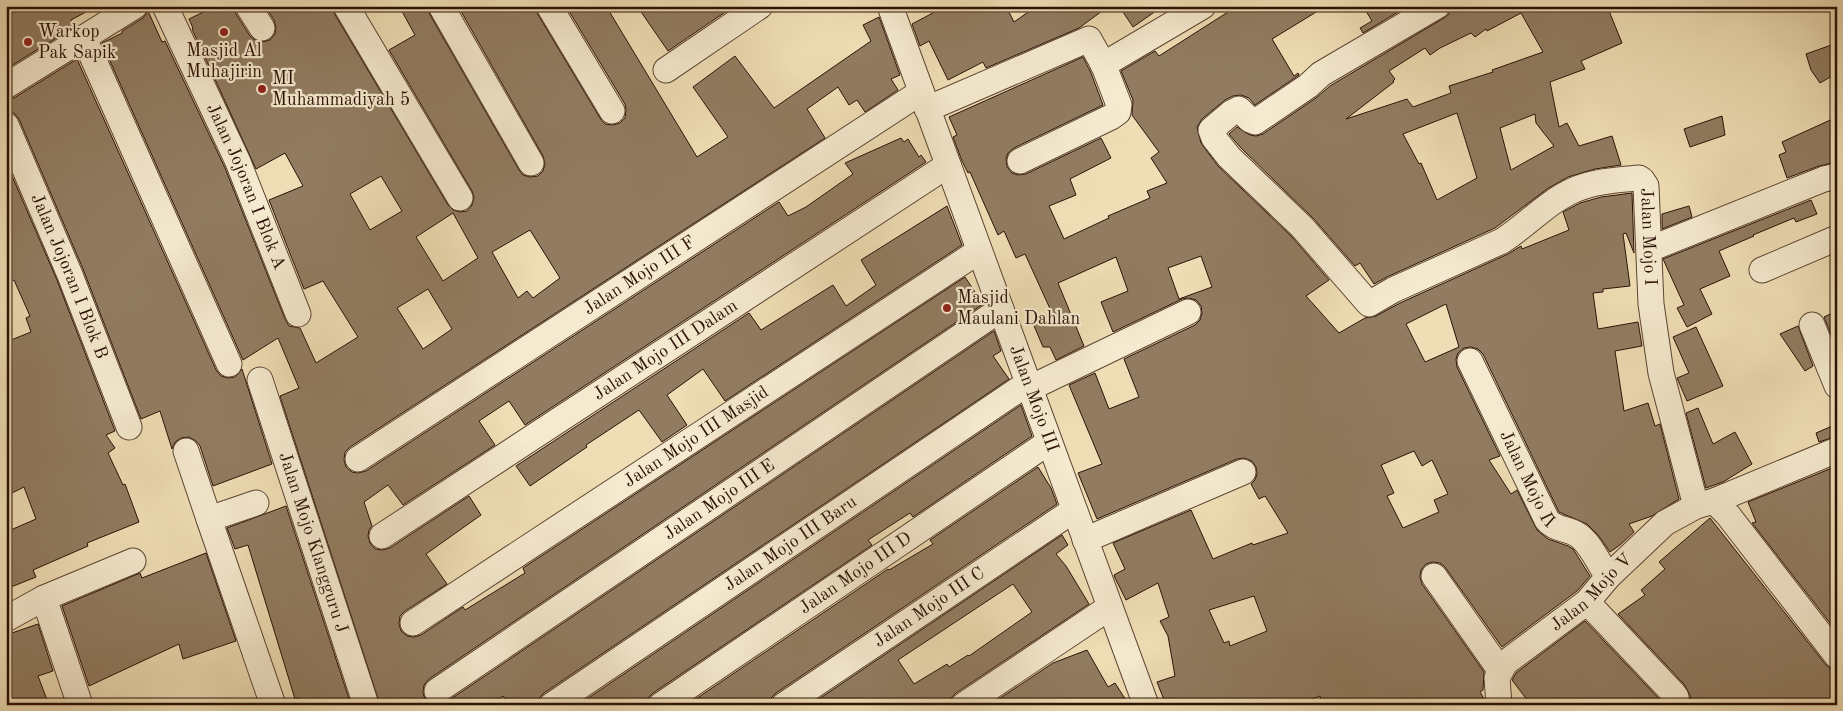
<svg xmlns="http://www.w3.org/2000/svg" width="1843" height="711" font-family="'Old Standard TT',serif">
	<rect width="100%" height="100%" fill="#efdeb5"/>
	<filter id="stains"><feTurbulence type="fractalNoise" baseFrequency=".004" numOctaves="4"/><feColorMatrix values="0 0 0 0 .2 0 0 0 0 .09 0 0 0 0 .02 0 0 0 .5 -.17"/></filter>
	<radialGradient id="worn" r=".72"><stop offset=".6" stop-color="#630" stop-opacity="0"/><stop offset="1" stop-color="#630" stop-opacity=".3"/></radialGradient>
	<g fill="#917c61" stroke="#2b1106" fill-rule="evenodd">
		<polygon points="6,6 97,6 71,20 74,27 6,69"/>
		<path d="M 216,6 L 234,6 L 236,14 L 250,36 L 255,40 L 262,42 L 270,40 L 275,34 L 276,28 L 274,20 L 265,6 L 332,6 L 334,13 L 448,205 L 453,210 L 460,212 L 467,211 L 472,205 L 474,198 L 472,191 L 389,50 L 415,35 L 399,6 L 427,6 L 429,13 L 519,170 L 523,175 L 530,177 L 538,176 L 543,171 L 545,164 L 543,156 L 458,6 L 535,6 L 537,13 L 600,118 L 605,124 L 613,125 L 620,123 L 625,118 L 626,110 L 625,104 L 566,6 L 606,6 L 697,157 L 728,137 L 693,87 L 735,56 L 774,108 L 871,41 L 863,25 L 879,17 L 900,75 L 891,79 L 898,90 L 865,112 L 857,100 L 849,105 L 838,87 L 807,109 L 825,138 L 350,447 L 345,452 L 344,460 L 346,467 L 352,472 L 358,473 L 366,471 L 779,202 L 788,216 L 806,207 L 853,174 L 845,163 L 901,138 L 904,142 L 908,139 L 919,157 L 921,155 L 926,162 L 525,425 L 509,401 L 479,421 L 495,445 L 403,505 L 388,485 L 364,502 L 372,526 L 369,530 L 368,536 L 370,543 L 375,549 L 382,550 L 390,548 L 469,496 L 481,515 L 426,554 L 447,584 L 405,611 L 400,616 L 399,624 L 401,631 L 407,636 L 414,637 L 421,635 L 463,607 L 465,610 L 525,573 L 523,568 L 965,277 L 983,304 L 429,679 L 424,685 L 423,693 L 425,699 L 435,705 L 380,705 L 280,396 L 299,388 L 278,338 L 243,360 L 102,43 L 122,33 L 122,31 L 143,18 L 148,11 L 162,42 L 165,41 L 225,168 L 285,319 L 289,326 L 300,328 L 316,363 L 358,337 L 323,281 L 304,289 L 269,200 L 303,186 L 285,153 L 256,169 L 192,29 L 193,28 L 189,19 ZM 381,176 L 402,211 L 370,230 L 350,194 ZM 453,213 L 478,258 L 443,281 L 416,237 ZM 530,230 L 560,278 L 533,298 L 527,291 L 518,298 L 492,252 ZM 428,289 L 452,329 L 423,349 L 397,308 Z"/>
		<polygon points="637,6 734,6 668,51"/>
		<polygon points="946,6 1006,6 1014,22 1037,6 1109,6 1079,28 986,68 983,62 948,80 929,41 920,46 912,24"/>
		<polygon points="1119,6 1163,6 1133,27"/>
		<path d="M 1225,6 L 1326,6 L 1272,39 L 1294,76 L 1298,73 L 1299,75 L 1255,105 L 1249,98 L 1241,95 L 1233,96 L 1225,100 L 1202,119 L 1197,127 L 1201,143 L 1218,166 L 1292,237 L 1329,280 L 1306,296 L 1339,333 L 1365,318 L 1376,316 L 1400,303 L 1508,254 L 1521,246 L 1522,249 L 1569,230 L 1563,212 L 1580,203 L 1601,197 L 1632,193 L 1634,253 L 1626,233 L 1623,234 L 1630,286 L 1603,289 L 1603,292 L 1593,293 L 1598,329 L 1638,322 L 1642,346 L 1615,351 L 1624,411 L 1648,403 L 1655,426 L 1660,424 L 1679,499 L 1652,516 L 1629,524 L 1634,532 L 1620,545 L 1610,552 L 1598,535 L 1587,524 L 1559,512 L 1483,354 L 1478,349 L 1471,347 L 1464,348 L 1458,353 L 1456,359 L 1457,367 L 1500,456 L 1489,460 L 1511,494 L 1517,490 L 1537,530 L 1548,539 L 1568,546 L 1573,549 L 1590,576 L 1577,591 L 1502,647 L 1445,567 L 1440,563 L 1433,562 L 1426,564 L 1421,570 L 1420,577 L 1422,584 L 1484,672 L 1483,690 L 1480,692 L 1484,699 L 1485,705 L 1322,705 L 1320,696 L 1296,705 L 1166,705 L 1157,682 L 1175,676 L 1168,636 L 1160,621 L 1169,617 L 1158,583 L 1126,600 L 1115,578 L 1114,575 L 1125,569 L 1113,543 L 1191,510 L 1213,559 L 1252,543 L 1253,545 L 1288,533 L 1265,496 L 1259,499 L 1251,484 L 1255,480 L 1257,474 L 1256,467 L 1252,461 L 1244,458 L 1237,459 L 1097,519 L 1078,473 L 1102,464 L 1069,385 L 1095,373 L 1109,409 L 1139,397 L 1124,359 L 1195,325 L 1200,320 L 1202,313 L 1201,306 L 1196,300 L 1189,298 L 1182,299 L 1113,332 L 1101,302 L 1128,291 L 1116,257 L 1058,283 L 1084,346 L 1056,360 L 1050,347 L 1043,347 L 1032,321 L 1052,313 L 1025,254 L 1016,258 L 1004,231 L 998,235 L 970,172 L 968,173 L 962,161 L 953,137 L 957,135 L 949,117 L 1083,57 L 1091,73 L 1103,105 L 1014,148 L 1008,153 L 1006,159 L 1007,167 L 1012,173 L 1018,175 L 1026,174 L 1101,138 L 1111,158 L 1070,179 L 1076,195 L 1049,206 L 1064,239 L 1109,218 L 1108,216 L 1150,198 L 1147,191 L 1167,183 L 1151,158 L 1159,152 L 1132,115 L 1133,100 L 1121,71 L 1155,51 L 1159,56 L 1228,12 ZM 1201,256 L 1212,287 L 1179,299 L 1168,268 ZM 1446,304 L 1459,347 L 1425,362 L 1406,324 ZM 1414,451 L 1422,466 L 1432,460 L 1448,494 L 1434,500 L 1439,512 L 1403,528 L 1387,496 L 1394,493 L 1381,465 ZM 1254,596 L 1267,631 L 1230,646 L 1229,641 L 1224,643 L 1209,610 Z"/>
		<polygon points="1363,6 1408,6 1363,33 1360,28 1372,21"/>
		<path d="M 1451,6 L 1607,6 L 1622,43 L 1581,61 L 1585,69 L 1550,82 L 1559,127 L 1567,123 L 1579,146 L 1612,136 L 1621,165 L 1595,169 L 1568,177 L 1547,189 L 1495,228 L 1387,277 L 1374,284 L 1360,263 L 1355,266 L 1313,218 L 1240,147 L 1229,134 L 1237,127 L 1250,135 L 1256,136 L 1263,134 L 1316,98 L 1330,86 L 1444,18 L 1449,14 ZM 1521,13 L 1543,52 L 1492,70 L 1493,72 L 1449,86 L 1451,93 L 1413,107 L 1407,99 L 1346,119 L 1394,82 L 1393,81 L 1395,79 L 1389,71 L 1425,48 L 1430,55 L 1440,48 L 1471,33 L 1475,37 L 1486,29 L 1487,31 ZM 1457,113 L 1477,178 L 1437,200 L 1421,163 L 1419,164 L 1403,134 ZM 1535,114 L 1536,123 L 1554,146 L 1511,170 L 1500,128 Z"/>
		<polygon points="1837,43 1837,73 1820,83 1811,70 1806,54"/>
		<polygon points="77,59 216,370 221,376 228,378 235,377 242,369 272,464 213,486 200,446 196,441 189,437 181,438 175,442 172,449 160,411 141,419 83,269 19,119 14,113 6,111 6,100 14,98"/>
		<polygon points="1722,116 1725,135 1690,147 1684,129"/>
		<polygon points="1837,117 1837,162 1819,166 1787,178 1779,155 1786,152 1782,142"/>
		<polygon points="6,162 57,280 115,431 106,435 115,448 108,453 123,485 125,484 139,522 87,543 88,546 33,570 36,577 6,589 6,532 36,519 24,487 6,496 6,342 31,332 26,318 30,316 14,280 6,283"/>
		<polygon points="1811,200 1817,214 1796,222 1794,218 1753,235 1754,236 1719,251 1730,276 1700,289 1712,314 1687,327 1677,308 1684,305 1663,259"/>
		<polygon points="947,206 962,245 725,401 703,369 667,395 687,425 662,442 639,410 586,445 587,447 530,486 516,466 749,313 761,330 833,285 846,306 876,285 861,260"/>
		<polygon points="1689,206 1692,217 1662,229 1662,214"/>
		<polygon points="1837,311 1837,343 1835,344 1824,317"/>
		<polygon points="1798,326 1813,366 1805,371 1780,334"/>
		<polygon points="1696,327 1723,386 1687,401 1677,378 1689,373 1673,337"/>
		<polygon points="994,331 1001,351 993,356 1009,379 544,693 539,698 538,705 509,705 503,696 491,705 440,705 445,703"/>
		<polygon points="1021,405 1032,436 913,517 910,513 868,540 872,545 653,693 648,698 647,705 578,705"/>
		<polygon points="1698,408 1713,444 1735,432 1752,464 1723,482 1706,488 1686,413"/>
		<polygon points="1837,424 1837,436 1819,442 1816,433"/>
		<polygon points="1837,466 1837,632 1752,523 1756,522 1748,502"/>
		<polygon points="1038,467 1051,488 1057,504 776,693 771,698 770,705 687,705 888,569 889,570 933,544 930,540"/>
		<polygon points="286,506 351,705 300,705 298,698 295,699 248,545 235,549 227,528"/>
		<polygon points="1710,518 1826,665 1831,669 1837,670 1837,705 1691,705 1690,695 1684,684 1618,614 1645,595 1641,590 1665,569 1659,562"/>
		<path d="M 1062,535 L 1068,545 L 1056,554 L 1066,566 L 1089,604 L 956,693 L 951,698 L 950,705 L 810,705 ZM 1013,584 L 1032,612 L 969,656 L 968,655 L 949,667 L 947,664 L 914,684 L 898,660 Z"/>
		<polygon points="206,553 236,641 183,659 179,644 89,686 62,606 140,573 142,578"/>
		<polygon points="1585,621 1662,702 1662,705 1531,705 1512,680 1516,673"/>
		<polygon points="38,624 53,671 38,676 49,705 6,705 6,635"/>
		<polygon points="1087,650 1108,687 1115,683 1129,705 990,705 1053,663"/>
	</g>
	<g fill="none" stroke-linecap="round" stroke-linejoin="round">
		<g stroke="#5c4432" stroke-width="27">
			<g id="minor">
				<path id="s1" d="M 165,6 L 238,162 L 298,314"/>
				<polyline points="248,6 262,28"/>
				<polyline points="346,6 460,198"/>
				<polyline points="441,6 531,163"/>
				<polyline points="549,6 612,111"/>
				<path id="s2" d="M 890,6 L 1146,705"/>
				<path id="s3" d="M 1437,6 L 1321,74 L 1308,86 L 1255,122 L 1250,120 L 1239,109 L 1231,113 L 1211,130 L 1214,138 L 1229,157 L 1302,227 L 1369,304 L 1393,290 L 1502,241 C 1527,225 1547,202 1574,190 C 1595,181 1617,180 1639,178 L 1642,180 L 1646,186 L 1651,304 L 1661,373 L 1696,506"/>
				<polyline points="84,38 229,364"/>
				<polyline points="1103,65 1203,6"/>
				<polyline points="666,70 760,6"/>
				<polyline points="6,86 135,6"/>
				<polyline points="927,109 1089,39 1104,66 1119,105 1118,112 1111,117 1020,161"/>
				<path id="s4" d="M 6,125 L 70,275 L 129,427"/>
				<polyline points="1650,249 1824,179 1837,176"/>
				<polyline points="1762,270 1837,238"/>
				<polyline points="1812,325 1837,386"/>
				<path id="s5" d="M 1470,361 L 1547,520 C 1555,530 1568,528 1578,535 C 1591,544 1599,564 1608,577"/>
				<path id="s6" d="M 260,380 L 366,705"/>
				<polyline points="1030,388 1188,312"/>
				<polyline points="186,451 209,519"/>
				<path id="s7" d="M 358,459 L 921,92"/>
				<polyline points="1714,501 1728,515 1837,656"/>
				<polyline points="256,503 209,519 273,705"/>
				<path id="s8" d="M 382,536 L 948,165"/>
				<polyline points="1085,540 1243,472"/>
				<polyline points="1434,576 1500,670"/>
				<polyline points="44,598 80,705"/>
				<polyline points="1587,602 1673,693 1676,697 1677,705"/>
				<polyline points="6,619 44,598 133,561"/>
				<path id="s9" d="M 413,623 L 979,251"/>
				<path id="s10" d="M 437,691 L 1001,309"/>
				<path id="s11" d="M 552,705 L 1028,383"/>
				<path id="s12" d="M 661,705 L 1049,442"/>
				<path id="s13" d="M 784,705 L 1074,510"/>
				<polyline points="964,705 1110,607"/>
				<path id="s14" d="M 1499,705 L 1497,678 L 1505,663 L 1587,602 L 1608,577 L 1665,523 L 1696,506 L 1714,501 L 1837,450"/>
			</g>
		</g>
		<use href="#minor" stroke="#f5eacf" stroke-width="25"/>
	</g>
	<g fill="#8f2418" stroke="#f5eacf" stroke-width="2">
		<circle cx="224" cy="32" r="5"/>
		<circle cx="28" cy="42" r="5"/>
		<circle cx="262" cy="89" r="5"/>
		<circle cx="947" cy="308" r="5"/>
	</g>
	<g text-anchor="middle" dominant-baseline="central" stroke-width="4.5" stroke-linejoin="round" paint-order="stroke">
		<g font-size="18" fill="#2b1106" stroke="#f5eacf" text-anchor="start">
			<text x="38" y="32">Warkop<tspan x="38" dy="21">Pak Sapik</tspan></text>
			<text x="224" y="51" text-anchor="middle">Masjid Al<tspan x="224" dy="21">Muhajirin</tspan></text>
			<text x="272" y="79">MI<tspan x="272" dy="21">Muhammadiyah 5</tspan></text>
			<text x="957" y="298">Masjid<tspan x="957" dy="21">Maulani Dahlan</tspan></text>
		</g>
		<g font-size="18" fill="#2b1106" stroke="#f5eacf">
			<text stroke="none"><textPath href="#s1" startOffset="198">Jalan Jojoran I Blok A</textPath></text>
			<text stroke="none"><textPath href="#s3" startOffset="872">Jalan Mojo I</textPath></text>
			<text stroke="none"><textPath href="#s4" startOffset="164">Jalan Jojoran I Blok B</textPath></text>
			<text stroke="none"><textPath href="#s7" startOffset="336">Jalan Mojo III F</textPath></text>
			<text stroke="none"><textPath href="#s8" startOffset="339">Jalan Mojo III Dalam</textPath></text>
			<text stroke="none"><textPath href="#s2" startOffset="418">Jalan Mojo III</textPath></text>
			<text stroke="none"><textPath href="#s9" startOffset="339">Jalan Mojo III Masjid</textPath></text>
			<text stroke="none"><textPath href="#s5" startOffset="131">Jalan Mojo II</textPath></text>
			<text stroke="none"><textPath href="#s10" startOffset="341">Jalan Mojo III E</textPath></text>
			<text stroke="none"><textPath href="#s6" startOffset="171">Jalan Mojo Klangguru J</textPath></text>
			<text stroke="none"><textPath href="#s11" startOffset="288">Jalan Mojo III Baru</textPath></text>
			<text stroke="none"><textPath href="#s12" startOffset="235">Jalan Mojo III D</textPath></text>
			<text stroke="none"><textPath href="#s14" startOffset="156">Jalan Mojo V</textPath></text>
			<text stroke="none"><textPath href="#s13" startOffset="175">Jalan Mojo III C</textPath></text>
		</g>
	</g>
	<rect width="1843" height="711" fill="none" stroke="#efdeb5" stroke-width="25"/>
	<rect x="8" y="8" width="1828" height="696" fill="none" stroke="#2b1106" stroke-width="2.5"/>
	<rect x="12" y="12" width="1818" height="686" fill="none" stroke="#2b1106"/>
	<rect width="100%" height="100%" filter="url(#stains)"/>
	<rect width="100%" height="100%" fill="url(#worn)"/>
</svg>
